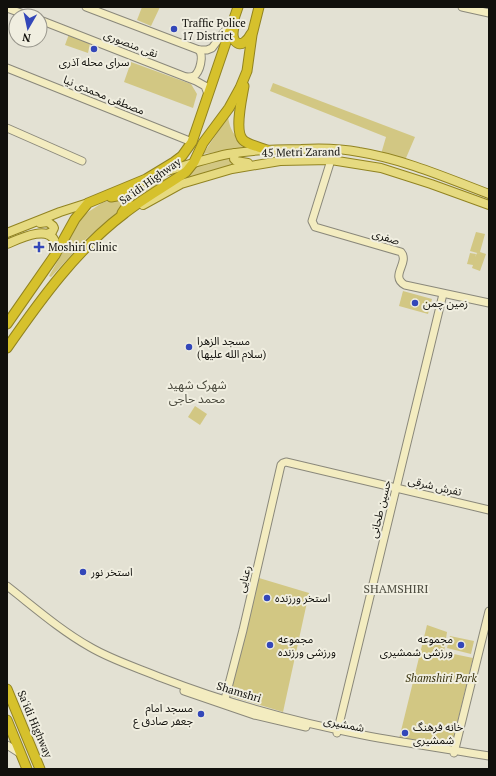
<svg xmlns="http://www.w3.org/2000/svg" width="496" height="776" font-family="'PT Serif','Noto Sans Arabic',serif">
	<rect width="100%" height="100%" fill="#e3e1d3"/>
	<g fill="#d2c783">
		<polygon points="142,7 160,7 151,26 137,20"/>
		<polygon points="69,34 90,43 88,53 65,45"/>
		<polygon points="131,62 191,84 197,94 193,108 124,82"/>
		<polygon points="273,83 415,137 406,158 404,160 381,154 386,137 270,91"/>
		<path d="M 228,117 C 231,135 237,138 251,147 L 203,154 Z"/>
		<polygon points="231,157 231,162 239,166 176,184 194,168 201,165"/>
		<polygon points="173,176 145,192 132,202 124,193"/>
		<polygon points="119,197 126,200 123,207 86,239 51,277 49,276 67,245 76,223 82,216 102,203"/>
		<polygon points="476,232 485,234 480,252 486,254 480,271 472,268 473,265 467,264 470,253 476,254 475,257 477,253 481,254 470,251"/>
		<polygon points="403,291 432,299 428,314 399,306"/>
		<polygon points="195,406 207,414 200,425 188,417"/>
		<polygon points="259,578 309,593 283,712 230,696"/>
		<polygon points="427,625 447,632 444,652 473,658 451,748 399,739"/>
		<polygon points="450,636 474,641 471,654 447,648"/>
	</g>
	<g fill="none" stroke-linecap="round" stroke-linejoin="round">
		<g stroke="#8a887b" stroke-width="9">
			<g id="secondary">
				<polyline points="86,7 199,50 207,50 212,48 230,24"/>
				<polyline points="462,7 489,13"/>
				<polyline points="7,8 29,16"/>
				<polyline points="40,20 196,81 205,86 208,94"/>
				<polyline points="7,68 192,142"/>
				<path d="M 187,77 C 189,77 192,77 194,76 C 200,72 204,56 199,50"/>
				<polyline points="7,128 82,161"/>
				<path d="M 331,160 L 312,221 L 315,227 L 401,252 C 410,263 389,276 405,285 L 489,303"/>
				<path d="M 7,586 C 34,607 60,630 90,647 C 112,660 138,668 162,678 C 227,703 295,722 363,735 C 405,743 447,749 489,756"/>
				<polyline points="184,691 254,715 306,727"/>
				<polyline points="224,703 243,630 281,465 283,463 286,462 489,510"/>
				<polyline points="337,733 443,294"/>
				<polyline points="7,745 21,754"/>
				<polyline points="454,753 489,611"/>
			</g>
		</g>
		<g stroke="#918321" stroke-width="10">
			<g id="primary">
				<polyline points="235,153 234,159 236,161 248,163"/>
				<path d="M 158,174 C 181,167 204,159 228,154 C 252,150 277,149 301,149 C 321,148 339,148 359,152 C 403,159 447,178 489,194"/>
				<polyline points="143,205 181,184 232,169 280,161 331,160 381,168 431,184 489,205"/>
				<polyline points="40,223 48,222 53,226 54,228 52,232 47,234"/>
				<polyline points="7,233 60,212 88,203"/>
				<path d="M 7,244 C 19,239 49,224 55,242 C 56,246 55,251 55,255"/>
			</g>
		</g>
		<g stroke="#918321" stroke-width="11">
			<g id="highway">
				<path d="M 234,27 C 233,31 232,37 235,41 C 241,48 248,40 251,34"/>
				<path d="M 244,86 C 242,98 234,131 243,140 C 248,145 260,147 267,150"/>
				<polyline points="111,197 122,195 128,197 128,204 122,213"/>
				<polyline points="7,324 55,255 75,219 88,203 146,179 174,162 182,156 192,142 238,7"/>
				<path d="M 7,348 C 41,299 77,249 125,213 C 144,198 166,186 186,172 L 194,162 L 203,143 L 229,108 L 240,88 L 247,71 L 252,35 L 259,7"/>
				<polyline points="7,689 40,769"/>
				<polyline points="7,720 27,769"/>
			</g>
		</g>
		<use href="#secondary" stroke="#f3ecc0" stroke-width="7"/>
		<use href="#primary" stroke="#e6da80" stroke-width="8"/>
		<use href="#highway" stroke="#d6c12c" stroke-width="9"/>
	</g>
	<g fill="#3347b9" stroke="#f0eee0" stroke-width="1.5">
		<circle cx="174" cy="29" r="4"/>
		<circle cx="94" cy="49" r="4"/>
		<path d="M37 241h4v4h4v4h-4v4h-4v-4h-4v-4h4z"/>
		<circle cx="415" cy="303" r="4"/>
		<circle cx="189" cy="347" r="4"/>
		<circle cx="83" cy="572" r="4"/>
		<circle cx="267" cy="598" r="4"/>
		<circle cx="270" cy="645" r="4"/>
		<circle cx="461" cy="645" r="4"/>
		<circle cx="201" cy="714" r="4"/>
		<circle cx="405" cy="733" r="4"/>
	</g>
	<g text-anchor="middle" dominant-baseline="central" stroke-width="4" stroke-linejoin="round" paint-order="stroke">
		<g font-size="11" fill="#11100c" stroke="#f0eee0" text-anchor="start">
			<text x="182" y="23">Traffic Police<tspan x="182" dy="13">17 District</tspan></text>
			<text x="94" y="62" text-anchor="middle">سرای محله آذری</text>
			<text x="48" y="247">Moshiri Clinic</text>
			<text x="423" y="303">زمین چمن</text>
			<text x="197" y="341">مسجد الزهرا<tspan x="197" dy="13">(سلام الله علیها)</tspan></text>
			<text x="91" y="572">استخر نور</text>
			<text x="275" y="598">استخر ورزنده</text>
			<text x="278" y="639">مجموعه<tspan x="278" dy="13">ورزشی ورزنده</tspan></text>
			<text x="453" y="639" text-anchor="end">مجموعه<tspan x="453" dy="13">ورزشی شمشیری</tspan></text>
			<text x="193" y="708" text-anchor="end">مسجد امام<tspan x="193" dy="13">جعفر صادق ع</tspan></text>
			<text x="413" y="727">خانه فرهنگ<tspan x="413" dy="13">شمشیری</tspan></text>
		</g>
		<g font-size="11" fill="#11100c" stroke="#f0eee0">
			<text transform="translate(131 44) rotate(21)">نقی منصوری</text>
			<text transform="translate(104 95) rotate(22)">مصطفی محمدی نیا</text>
			<text transform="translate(301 152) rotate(-1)">45 Metri Zarand</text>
			<text transform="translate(150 181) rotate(-35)">Sa'idi Highway</text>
			<text transform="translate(386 237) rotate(18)">صفری</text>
			<text transform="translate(435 486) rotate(13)">تفرش شرقی</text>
			<text transform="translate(380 509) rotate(-76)">حسین طحانی</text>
			<text transform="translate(244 579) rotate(-77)">رعنایی</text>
			<text transform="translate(239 692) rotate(17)">Shamshri</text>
			<text transform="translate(35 724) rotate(67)">Sa'idi Highway</text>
			<text transform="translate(344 724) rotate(11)">شمشیری</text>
		</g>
		<g font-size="11" font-style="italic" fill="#36300b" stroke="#f0eee0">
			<text x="441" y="678">Shamshiri Park</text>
		</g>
		<g font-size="12" fill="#4b4a3e" stroke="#f0eee0">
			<text x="197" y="384">شهرک شهید<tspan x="197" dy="14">محمد حاجی</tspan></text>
			<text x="396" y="588">SHAMSHIRI</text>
		</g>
	</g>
	<rect width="496" height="776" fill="none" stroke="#11100c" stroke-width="16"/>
	<g transform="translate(28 28) rotate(189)"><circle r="19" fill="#f0eee0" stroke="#97958b"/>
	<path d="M0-3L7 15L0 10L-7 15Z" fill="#3347b9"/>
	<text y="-6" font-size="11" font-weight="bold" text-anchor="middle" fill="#11100c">N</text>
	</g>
</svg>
